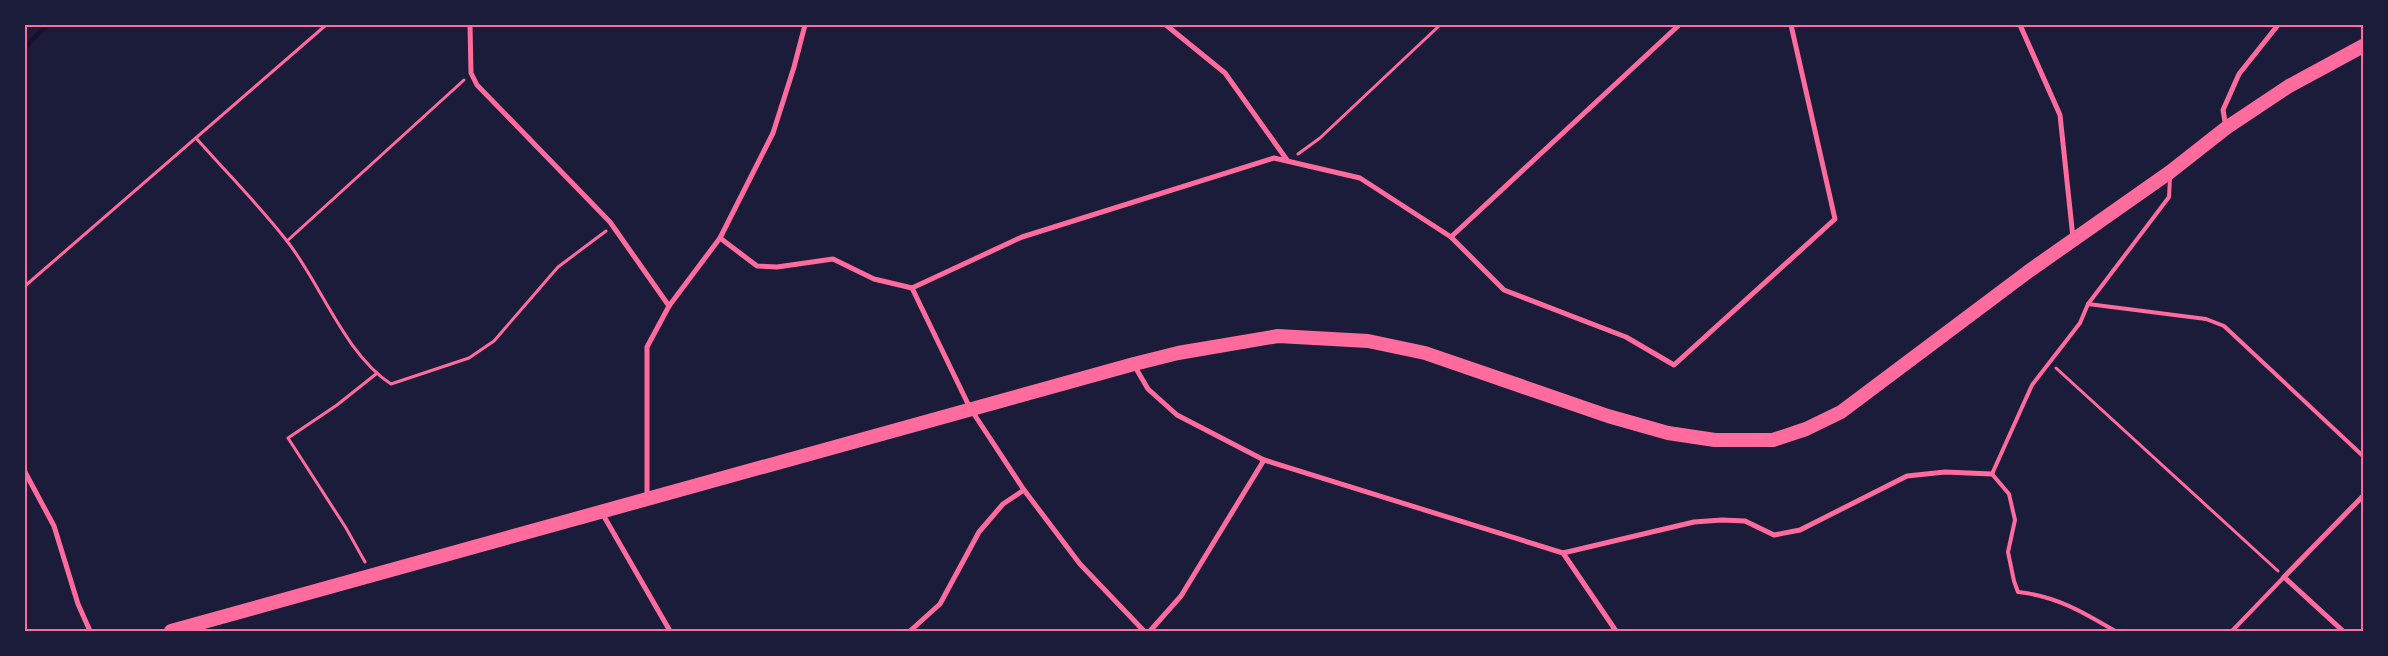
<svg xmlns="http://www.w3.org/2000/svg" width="2388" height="656" font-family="Raleway,sans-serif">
	<rect width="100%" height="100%" fill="#1b1b3a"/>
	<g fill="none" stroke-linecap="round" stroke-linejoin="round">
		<polyline stroke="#12122b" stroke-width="5" points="25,47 47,25"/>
		<g stroke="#ff6b9d" stroke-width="3">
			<path d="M 196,138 C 226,172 259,205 287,241 C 321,284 344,353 391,384 L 469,358 L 494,341 L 558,267 L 606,231"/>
			<polyline points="1298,154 1320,138 1440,25"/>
			<polyline points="287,241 464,80"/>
			<polyline points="25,286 326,25"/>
			<polyline points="2056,368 2278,571"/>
			<polyline points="365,562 346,528 288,438 337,405 376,374"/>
		</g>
		<g stroke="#ff6b9d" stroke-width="4">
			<polyline points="2088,304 2206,319 2224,326 2363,456"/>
			<path d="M 2115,631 C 2083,612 2056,596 2018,592 L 2014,581 L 2008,552 L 2015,520 L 2009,494 L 1992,474 L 2032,385 L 2080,323 L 2088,304 L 2169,197 L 2170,178"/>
			<polyline points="2232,631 2284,577"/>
		</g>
		<g stroke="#ff6b9d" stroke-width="5">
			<polyline points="470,25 471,73 477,85 610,222 669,306"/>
			<polyline points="1166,25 1225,73 1287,160"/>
			<polyline points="2020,25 2060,115 2073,238"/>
			<polyline points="2226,127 2223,110 2239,74 2278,25"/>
			<polyline points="1451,237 1679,25"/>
			<polyline points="720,238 757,266 777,267 833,259 874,279 912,288 1022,237 1274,158 1360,178 1451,237 1504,290 1626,337 1674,365 1835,219 1791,25"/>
			<polyline points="912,288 970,408 1024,490 1080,564 1144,631"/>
			<polyline points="1134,365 1148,389 1177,415 1264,460 1563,553 1694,522 1722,520 1745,521 1774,535 1800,530 1907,476 1945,472 1992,474"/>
			<polyline points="25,472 54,526 78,604 90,631"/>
			<polyline points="647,497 647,347 669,306 720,238 773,133 794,67 805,25"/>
			<polyline points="602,513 670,631"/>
			<polyline points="1563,553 1616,631"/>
			<polyline points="910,631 940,604 979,532 1003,504 1024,490"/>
			<polyline points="1150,631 1181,596 1264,460"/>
			<polyline points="2343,631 2284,577 2363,496"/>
		</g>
		<polyline stroke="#ff6b9d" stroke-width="14" points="171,631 1134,364 1178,353 1278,336 1368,341 1425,353 1608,416 1668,433 1715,440 1773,440 1806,429 1841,412 2029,271 2170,172 2226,128 2289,86 2363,46"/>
	</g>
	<rect width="2388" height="656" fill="none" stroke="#1b1b3a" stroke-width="52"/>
	<rect x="26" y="26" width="2336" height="604" fill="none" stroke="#ff6b9d" stroke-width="2"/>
</svg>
